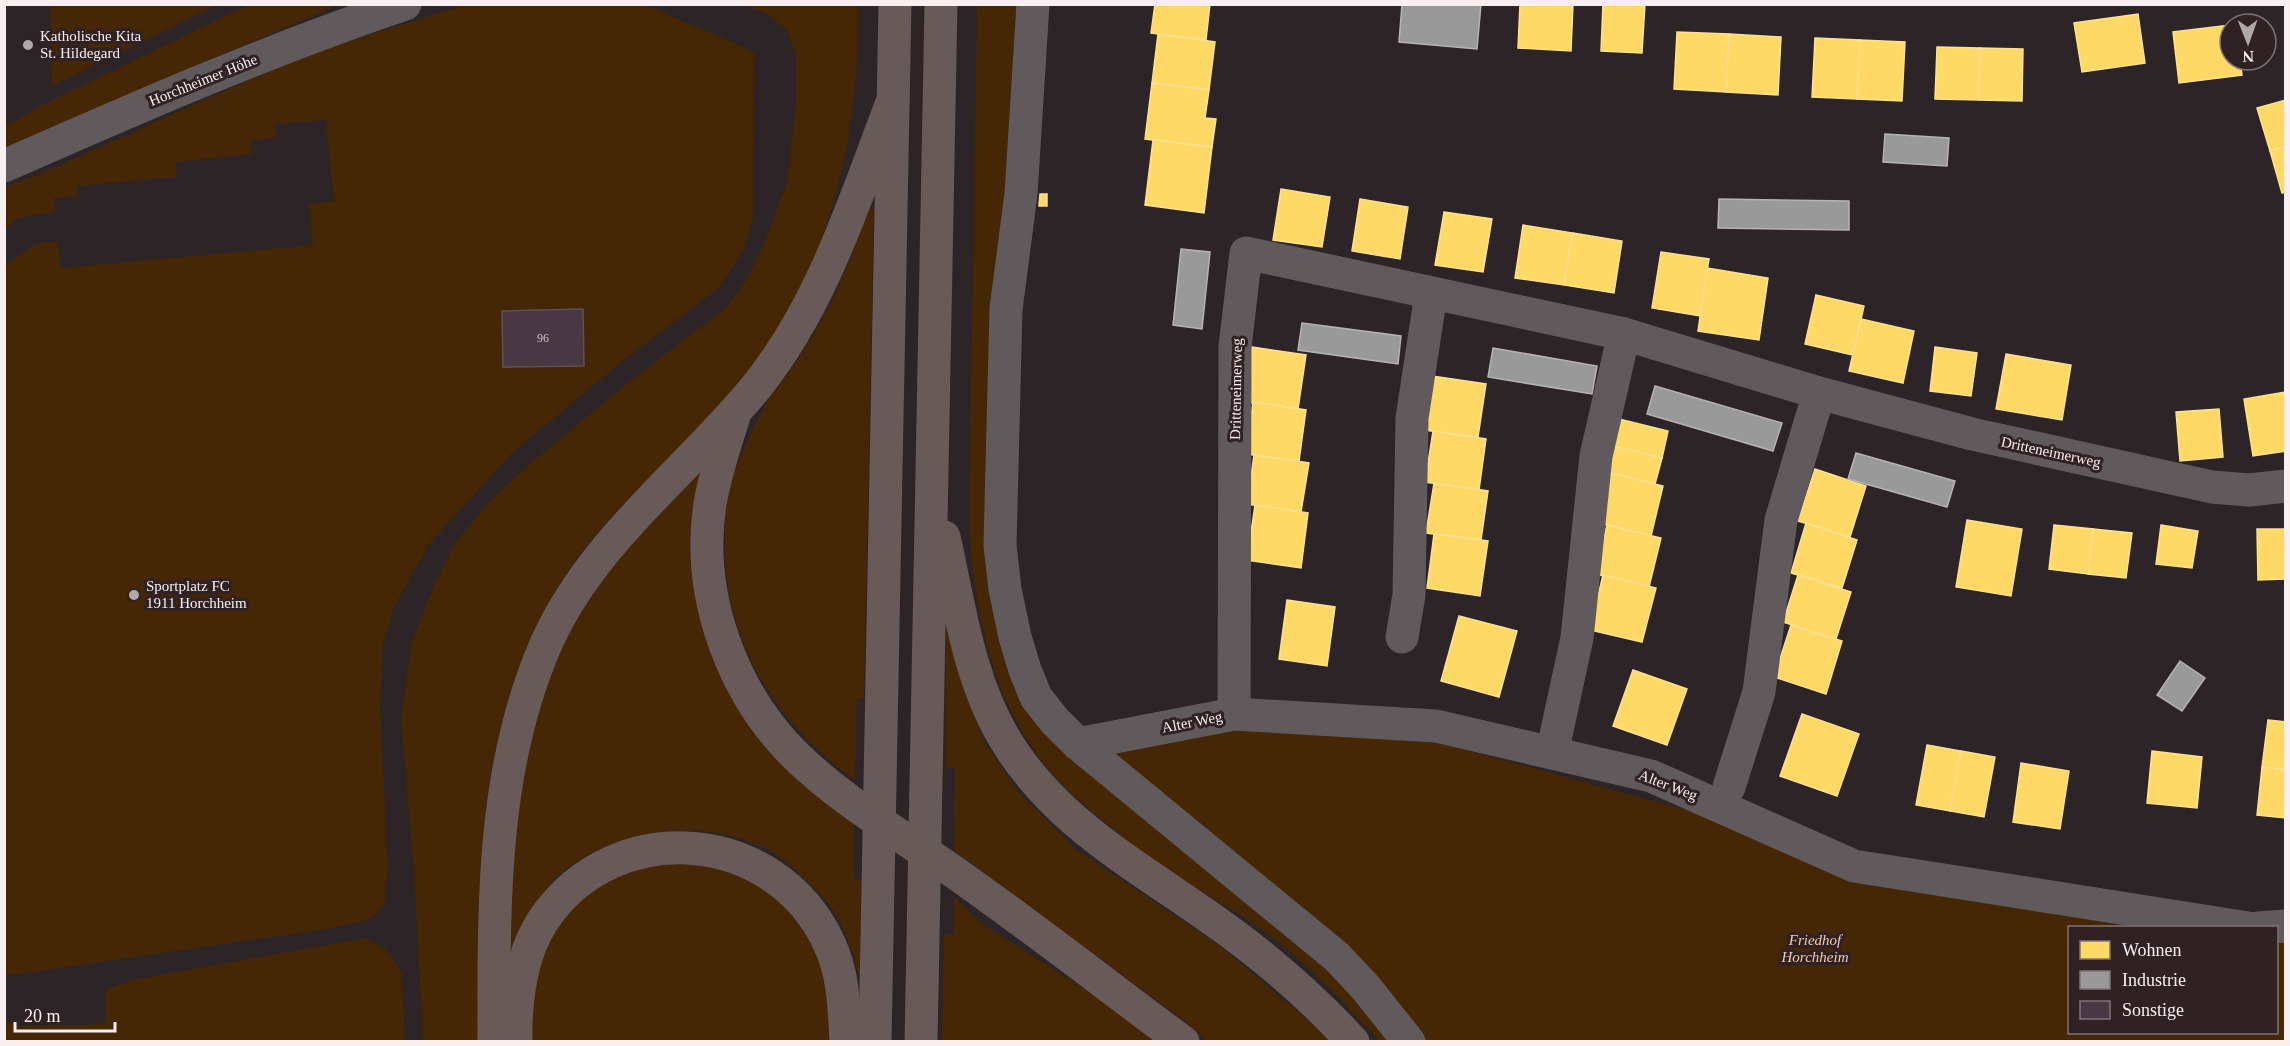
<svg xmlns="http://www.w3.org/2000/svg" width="2290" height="1046" font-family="'Times New Roman',serif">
	<rect width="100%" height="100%" fill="#2c2426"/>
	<g fill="#462705">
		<polygon points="250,4 338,5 5,147 5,126 38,107"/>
		<polygon points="50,5 50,4 217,5 52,86"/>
		<polygon points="465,5 646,5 755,52 753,218 744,248 721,286 620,363 512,453 429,544 394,607 383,645 380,707 388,865 385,904 374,916 361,922 320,930 5,976 5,266 35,244 58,241 61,268 313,245 309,204 334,201 326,120 275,124 276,138 250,140 252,154 175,162 177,177 77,186 78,196 54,198 55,211 16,219 5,230 5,187 40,174 309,53"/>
		<path d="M 742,5 L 859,5 C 859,121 837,235 776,336 C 754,371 723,402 694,432 C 641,487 581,539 546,608 C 511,677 490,751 484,828 C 482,849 485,871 485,892 C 485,942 486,992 486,1041 L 423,1042 L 414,874 L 401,717 L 412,641 L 435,583 L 456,542 L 485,507 L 524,469 L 629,382 L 727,307 L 747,279 L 764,244 L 787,182 L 796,105 L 796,54 L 786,29 L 766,13 Z"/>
		<path d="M 977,5 L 1022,5 L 1007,226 L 1019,680 L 1285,925 L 1400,1041 L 1380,1041 C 1345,1004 1310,966 1269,935 C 1230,906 1187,884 1147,856 C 1135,848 1124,837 1112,828 C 1094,813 1074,797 1058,780 C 993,710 973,610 969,519 Z"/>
		<path d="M 865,207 L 874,208 L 864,698 L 857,699 L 855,780 C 777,725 724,640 725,543 C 725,529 725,515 727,502 C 733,469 749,434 766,405 C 772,393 782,383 789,372 C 823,323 854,266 865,207 Z"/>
		<path d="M 698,468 L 703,471 L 721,676 C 754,742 795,780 854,824 L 854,879 L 861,880 L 860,978 C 854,955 847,934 836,914 C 829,903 818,892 809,883 C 797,871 782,857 767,849 C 725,828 674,825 629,839 C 601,847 571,860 551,883 C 530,906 521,939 510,968 L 511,891 L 521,772 L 554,659 L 584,604 L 621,550 Z"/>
		<polygon points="950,632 963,688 984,741 1018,792 1077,850 1219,945 1332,1041 1208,1041 1191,1026 954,850 955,768 946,768 946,633"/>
		<polygon points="1247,722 1426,739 1719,819 1855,865 2242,927 2070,928 2070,1032 2276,1032 2276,928 2285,925 2285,1041 1423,1041 1102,749"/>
		<path d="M 659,863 L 709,866 L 759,884 L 790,908 L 821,958 L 835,1041 L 528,1042 C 527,1008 537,960 554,931 C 563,916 592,889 607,881 C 623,873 643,869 659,863 Z"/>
		<polygon points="954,897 982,924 1101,999 1156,1042 942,1042 944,935 954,934"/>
		<polygon points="367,938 387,950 402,974 405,1041 5,1041 5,1021 15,1026 89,1025 106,1022 105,990 131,980"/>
	</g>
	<g fill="#ffd966" stroke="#fde090" stroke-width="1.5">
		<polygon points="1155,4 1210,4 1206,40 1151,33"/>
		<polygon points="1520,4 1573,4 1571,51 1518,48"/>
		<polygon points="1603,4 1645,4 1642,53 1601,51"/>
		<polygon points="2138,14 2145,63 2082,72 2074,23"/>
		<polygon points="2230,25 2230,60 2240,60 2242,75 2179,83 2173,32"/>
		<polygon points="1677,32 1729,34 1726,92 1674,89"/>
		<polygon points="1158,34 1215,42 1209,90 1152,83"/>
		<polygon points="1729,34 1781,37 1778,95 1726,92"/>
		<polygon points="1815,38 1860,40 1857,99 1812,97"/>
		<polygon points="1860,40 1905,42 1902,101 1857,99"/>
		<polygon points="1937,47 1980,48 1979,100 1935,99"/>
		<polygon points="1980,48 2023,49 2022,101 1979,100"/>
		<polygon points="1152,83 1209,90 1205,118 1216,119 1212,147 1145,139"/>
		<polygon points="2286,100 2286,146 2270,151 2257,108"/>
		<polygon points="1153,140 1212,147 1204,213 1145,205"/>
		<polygon points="2286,146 2286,192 2282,193 2270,151"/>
		<polygon points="1281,189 1330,197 1322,247 1273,240"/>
		<polygon points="1040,194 1047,194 1047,206 1039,206"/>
		<polygon points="1360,199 1408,207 1400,259 1352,251"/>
		<polygon points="1444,212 1492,219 1483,272 1435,265"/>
		<polygon points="1523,225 1573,233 1564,285 1515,278"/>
		<polygon points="1573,233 1622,241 1614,293 1564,285"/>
		<polygon points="1661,252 1709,259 1700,316 1652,308"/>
		<polygon points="1707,268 1768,278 1759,340 1698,331"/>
		<polygon points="1816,295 1864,306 1853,355 1805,344"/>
		<polygon points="1861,319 1914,331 1903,383 1849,371"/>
		<polygon points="1252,347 1306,355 1298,409 1244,402"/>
		<polygon points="1935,347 1977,353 1971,396 1930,391"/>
		<polygon points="2006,354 2071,365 2062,420 1996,409"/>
		<polygon points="1432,376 1486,384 1478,437 1424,430"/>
		<polygon points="2286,392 2286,451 2253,456 2244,399"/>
		<polygon points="1253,402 1306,410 1299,461 1246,454"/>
		<polygon points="2219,409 2223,457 2180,461 2176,412"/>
		<polygon points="1615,418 1668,431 1662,458 1609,445"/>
		<polygon points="1433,431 1486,439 1479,490 1425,482"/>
		<polygon points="1609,445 1662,458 1655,484 1602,471"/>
		<polygon points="1254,455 1309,463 1301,512 1247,504"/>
		<polygon points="1815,469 1866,486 1850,537 1798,521"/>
		<polygon points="1611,473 1663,486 1651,536 1599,523"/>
		<polygon points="1434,483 1488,491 1481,540 1426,533"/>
		<polygon points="1255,505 1308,513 1301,568 1247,560"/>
		<polygon points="1967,520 2022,529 2011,596 1956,587"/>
		<polygon points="1806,523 1857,540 1842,588 1791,573"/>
		<polygon points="1607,525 1661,538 1649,587 1595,574"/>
		<polygon points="2054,525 2093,529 2088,574 2049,569"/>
		<polygon points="2161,525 2198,531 2192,568 2156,564"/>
		<polygon points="2093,529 2132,533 2126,578 2088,574"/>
		<polygon points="2257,529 2286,529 2286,579 2258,580"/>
		<polygon points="1434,534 1488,541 1480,596 1427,588"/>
		<polygon points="1603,575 1656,588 1642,642 1590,630"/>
		<polygon points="1798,575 1851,592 1836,639 1783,622"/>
		<polygon points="1287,600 1335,607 1327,666 1279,659"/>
		<polygon points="1459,616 1517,631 1499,697 1441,681"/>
		<polygon points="1791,625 1842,641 1826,694 1774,677"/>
		<polygon points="1633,670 1687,689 1667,745 1613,726"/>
		<polygon points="1802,714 1859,734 1837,796 1780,776"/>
		<polygon points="2268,720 2286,722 2286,770 2262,767"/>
		<polygon points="1927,745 1961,751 1950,811 1916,805"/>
		<polygon points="1961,751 1995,757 1984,817 1950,811"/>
		<polygon points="2152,751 2202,757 2197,808 2147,803"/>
		<polygon points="2021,763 2069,771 2060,829 2013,822"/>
		<polygon points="2262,767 2286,770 2286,818 2257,815"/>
	</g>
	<g fill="#999" stroke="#b6b3b3" stroke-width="1.5">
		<polygon points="1402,4 1481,4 1477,49 1399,42"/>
		<polygon points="1885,134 1949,138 1947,166 1883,162"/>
		<polygon points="1719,199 1849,201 1849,230 1718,228"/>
		<polygon points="1181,249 1210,252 1202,329 1173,325"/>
		<polygon points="1302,323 1401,336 1398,364 1298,350"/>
		<polygon points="1493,348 1597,366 1592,394 1488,377"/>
		<polygon points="1655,386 1782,423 1773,451 1647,414"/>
		<polygon points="1856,453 1955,481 1947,507 1848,479"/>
		<polygon points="2180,661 2205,678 2182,711 2157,695"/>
	</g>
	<polygon fill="#483843" stroke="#5a5356" stroke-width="1.5" points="583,309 584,366 503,367 502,311"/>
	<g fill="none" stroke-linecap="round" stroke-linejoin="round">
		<g stroke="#615a5c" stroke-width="33">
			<polyline points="1033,4 1021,194 1006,309 1000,545 1005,589 1015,637 1025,670 1036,697 1054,720 1078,744 1337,957 1366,988 1409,1042"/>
			<path d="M 4,166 C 136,108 268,50 405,4"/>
			<polyline points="1402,637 1409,595 1412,418 1431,294"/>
			<polyline points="1234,714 1235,347 1246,253 1624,334 1819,393 1972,434 2212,487 2249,490 2286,486"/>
			<polyline points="1078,744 1234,714 1436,726 1651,776 1854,866 2248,928"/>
			<polyline points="1552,753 1577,638 1596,456 1624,334"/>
			<polyline points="1729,787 1759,692 1781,520 1819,393"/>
			<polyline points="2258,928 2286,926"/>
		</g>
		<g stroke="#685a59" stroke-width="33">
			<path d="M 734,416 C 725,445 715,474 710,504 C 696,594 731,692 796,756 C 844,803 906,838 961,877 C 1036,930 1109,987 1183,1042"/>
			<path d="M 944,537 C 959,603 968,676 1003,736 C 1052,820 1133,863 1209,917 C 1261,953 1310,995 1353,1042"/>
			<path d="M 494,1042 C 494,907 491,770 546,644 C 592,540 687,472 757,386 C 824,302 855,198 893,100"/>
			<path d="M 516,1042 C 515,1001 521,953 544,919 C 616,814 776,828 829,943 C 844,975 844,1007 846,1042"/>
			<polyline points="875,1042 895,4"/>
			<polyline points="921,1042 941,4"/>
		</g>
	</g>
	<g fill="#b1a8aa" stroke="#2f2124" stroke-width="2">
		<circle cx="28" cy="45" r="6"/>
		<circle cx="134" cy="595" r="6"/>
	</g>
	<g text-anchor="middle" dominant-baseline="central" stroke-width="6" stroke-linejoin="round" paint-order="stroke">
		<g font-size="12" fill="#cdc1c6">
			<text x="543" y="338">96</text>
		</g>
		<g font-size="15" fill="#f9eff1" stroke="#2f2124" text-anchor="start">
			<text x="40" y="36">Katholische Kita<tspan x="40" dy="17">St. Hildegard</tspan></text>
			<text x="146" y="586">Sportplatz FC<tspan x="146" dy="17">1911 Horchheim</tspan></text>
		</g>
		<g font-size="15" fill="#f9eff1" stroke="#2f2124">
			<text transform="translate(203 80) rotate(-22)">Horchheimer Höhe</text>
			<text transform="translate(1236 389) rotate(-89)">Dritteneimerweg</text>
			<text transform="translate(2051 452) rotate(12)">Dritteneimerweg</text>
			<text transform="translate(1192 722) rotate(-11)">Alter Weg</text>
			<text transform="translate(1668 785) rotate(21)">Alter Weg</text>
		</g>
		<g font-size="15" font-style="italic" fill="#f2ccab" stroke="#2f2124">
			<text x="1815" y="940">Friedhof<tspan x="1815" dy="17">Horchheim</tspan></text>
		</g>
	</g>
	<rect width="2290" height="1046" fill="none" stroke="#f9eff1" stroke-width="12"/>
	<rect x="2068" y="926" width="210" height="108" fill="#2f2124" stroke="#807376" stroke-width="1.5"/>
	<rect x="2080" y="941" width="30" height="18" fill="#ffd966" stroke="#807376" stroke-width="1.5"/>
	<text x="2122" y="956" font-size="18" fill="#f9eff1">Wohnen</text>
	<rect x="2080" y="971" width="30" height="18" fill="#999999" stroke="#807376" stroke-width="1.5"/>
	<text x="2122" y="986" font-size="18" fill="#f9eff1">Industrie</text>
	<rect x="2080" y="1001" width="30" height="18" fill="#483843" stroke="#807376" stroke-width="1.5"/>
	<text x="2122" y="1016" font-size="18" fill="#f9eff1">Sonstige</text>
	<g transform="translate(2248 42) rotate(179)"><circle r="28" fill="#2f2124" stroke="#807376" stroke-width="1.5"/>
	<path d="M0-4.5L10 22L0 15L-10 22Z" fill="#b1a8aa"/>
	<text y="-9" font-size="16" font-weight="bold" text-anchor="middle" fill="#f9eff1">N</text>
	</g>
	<path d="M15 1022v9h100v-9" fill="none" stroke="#f9eff1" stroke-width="3"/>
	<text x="24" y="1022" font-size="18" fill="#f9eff1" stroke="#2f2124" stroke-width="4.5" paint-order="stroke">20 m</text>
</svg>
